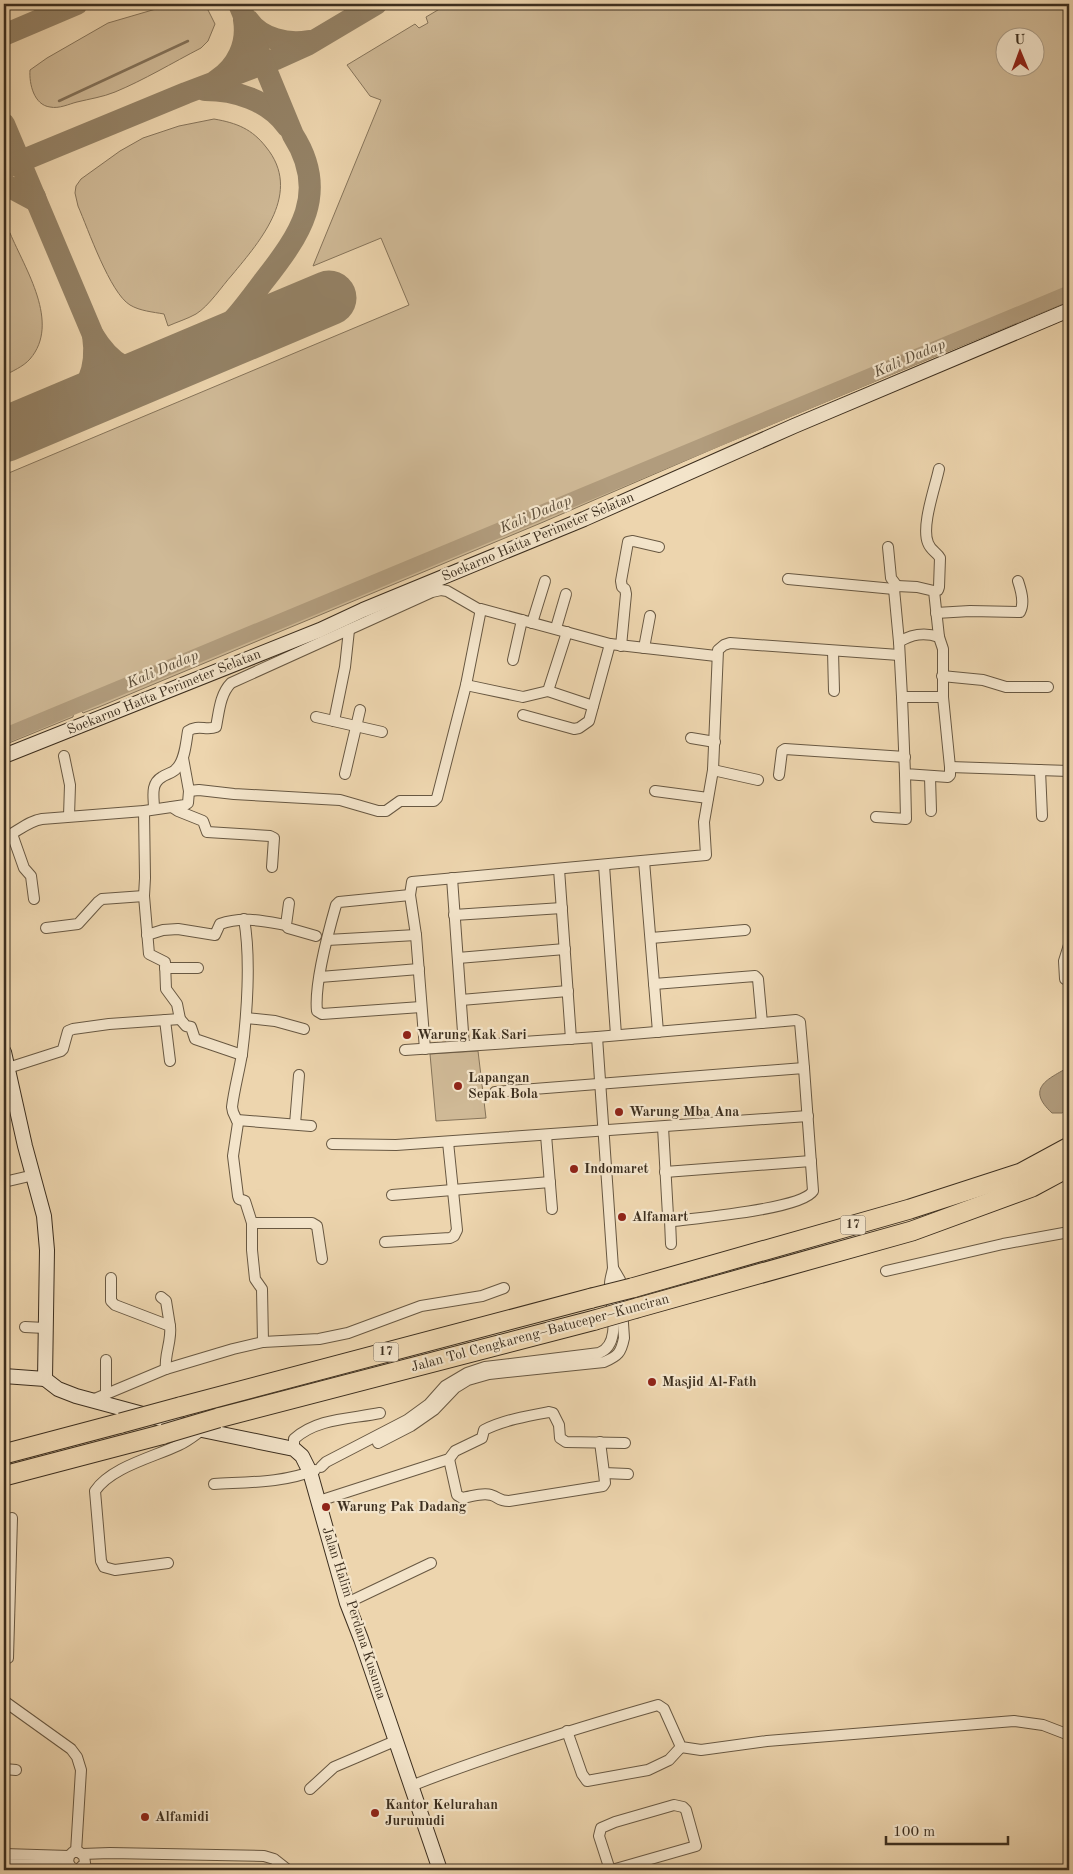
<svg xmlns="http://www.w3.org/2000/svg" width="1073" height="1874" font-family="'Old Standard TT',serif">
	<rect width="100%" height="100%" fill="#edd5ae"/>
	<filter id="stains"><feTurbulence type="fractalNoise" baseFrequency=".004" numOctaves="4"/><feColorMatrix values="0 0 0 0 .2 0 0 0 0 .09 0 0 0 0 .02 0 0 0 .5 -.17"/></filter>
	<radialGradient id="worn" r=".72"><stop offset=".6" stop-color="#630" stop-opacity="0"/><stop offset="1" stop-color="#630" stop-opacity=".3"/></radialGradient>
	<g fill="#cfb996" stroke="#86745a" fill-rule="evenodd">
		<path d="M 173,4 L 201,4 L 208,10 L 215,24 L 208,41 L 201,48 C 172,63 144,80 115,92 C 103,97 89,99 77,102 C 69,104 59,109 50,107 C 34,105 29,84 30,70 L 47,58 L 108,23 Z"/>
		<path d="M 448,4 L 1069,4 L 1069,301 L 724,444 L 541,523 L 99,707 L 83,713 L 80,709 L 74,711 L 73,717 L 4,745 L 4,475 L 409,305 L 381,238 L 313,266 L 381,100 L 370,96 L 347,65 L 415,24 L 419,28 L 428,23 L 426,17 ZM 1006,38 L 1036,38 L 1036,68 L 1006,68 Z"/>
		<path d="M 214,119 C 237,123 252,129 266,147 C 303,192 261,240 232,275 C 222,286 209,306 196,314 C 187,319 177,322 168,326 L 164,314 C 153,312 140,311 130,305 C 110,293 88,229 78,206 L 75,193 L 76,186 L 81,179 L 120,151 L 143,138 L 179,126 Z"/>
		<path d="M 4,225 L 10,233 C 25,269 61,323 30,359 C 23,367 12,371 4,376 Z"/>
		<polygon points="478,1051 486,1118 436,1121 430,1054"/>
	</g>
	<path fill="#b19c7d" stroke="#827057" d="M 1069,1067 L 1069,1109 L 1062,1113 L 1052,1113 C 1025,1088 1048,1079 1069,1067 Z"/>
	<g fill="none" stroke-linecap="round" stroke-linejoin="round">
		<polyline stroke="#827057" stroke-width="2.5" points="59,101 188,41"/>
		<polyline stroke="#b19c7d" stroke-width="15" points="4,736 1069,293"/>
		<g stroke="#948266" stroke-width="22">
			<path d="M 248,20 C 261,39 288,45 309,41"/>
			<polyline points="4,35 77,4"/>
			<path d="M 217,80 C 237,67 248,44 244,20"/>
			<path d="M 205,90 C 235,90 268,100 287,126"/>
			<path d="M 4,124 L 93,335 C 110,363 131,378 164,368"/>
			<polyline points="4,168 186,93 276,59 307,45 376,4"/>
			<polyline points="4,184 36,201 35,197"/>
			<path d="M 167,367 C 182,358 199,349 213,339 C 233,323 248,302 263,282 C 300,235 330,193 293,135 L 239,4"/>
			<path d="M 59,412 C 88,392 98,370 93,335"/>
		</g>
		<polyline stroke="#948266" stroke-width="55" points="4,435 329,298"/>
		<g stroke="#685842" stroke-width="12">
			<g id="street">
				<polyline points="888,547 891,578 897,586"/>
				<polyline points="788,579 894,589"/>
				<path d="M 934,591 L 938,590 L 939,587 L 940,558 C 937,552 931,551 928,543 C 921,526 935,488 939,469"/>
				<path d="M 936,613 L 970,611 L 1020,612 C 1025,603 1021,590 1018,581"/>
				<polyline points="532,623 545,581"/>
				<polyline points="556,628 566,594"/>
				<path d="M 939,637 C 924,632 912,634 899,642 L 902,697 L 943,697"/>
				<polyline points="899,642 894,589 897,586 917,587 934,591 939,637 943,649 943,697 950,767 950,775 948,777 905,774 902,697"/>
				<polyline points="621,646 626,594 625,589 622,587 621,581 628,542 633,541 659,547"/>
				<polyline points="644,648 650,616"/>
				<polyline points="833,651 834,691"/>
				<polyline points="513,660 522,620"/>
				<polyline points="942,676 983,680 1006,687 1048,687"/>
				<polyline points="466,685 523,697 548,691 567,632"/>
				<polyline points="548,691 593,706"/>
				<polyline points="523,715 574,729 579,728 589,721 610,644"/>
				<polyline points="316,717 382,732"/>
				<polyline points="334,721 345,667 349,630"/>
				<polyline points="691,738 715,742"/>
				<polyline points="64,756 70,785 69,816"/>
				<polyline points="950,767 1069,771"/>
				<polyline points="713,770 758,780"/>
				<polyline points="1040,770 1042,816"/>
				<polyline points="345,774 360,710"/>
				<polyline points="779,775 782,751 785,749 905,757"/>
				<polyline points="930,777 931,811"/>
				<polyline points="189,791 199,790 234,794 340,800 378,811 386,811 400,801 434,801 437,798 466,685 481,609 610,644 716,656"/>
				<polyline points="655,791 708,798"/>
				<polyline points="172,807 178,811 203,821 207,832 270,836 274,838 272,867"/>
				<path d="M 154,809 C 154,797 150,784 162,777 C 166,774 173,773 176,769 C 185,761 186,742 188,731 C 197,724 207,731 216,727 C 219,712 220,694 231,683 L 432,592 L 441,590 L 447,591 L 480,610"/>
				<polyline points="144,811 145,878 144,896 149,954 165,962 166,989 177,1004 180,1019 186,1026 191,1027 195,1039 242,1055"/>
				<polyline points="876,817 906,819 905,774"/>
				<polyline points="12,834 24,868 31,876 34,899"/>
				<path d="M 4,838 C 17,832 28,821 42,819 L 144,811 L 185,805 L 188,803 L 189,791 L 183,758"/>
				<polyline points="644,861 658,1032"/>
				<polyline points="604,865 616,1035"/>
				<polyline points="559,869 571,1039"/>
				<polyline points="452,878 464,1046"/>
				<path d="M 410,895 L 339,902 L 336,905 C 328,933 314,984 317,1011 L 322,1014 L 421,1007"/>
				<polyline points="289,903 286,925 288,928 316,936"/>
				<polyline points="454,915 562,908"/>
				<path d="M 244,919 C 251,958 247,1015 242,1054 C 239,1072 234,1090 232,1107 L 233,1112 L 238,1123 L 233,1156 L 238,1196 L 239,1199 L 245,1201 L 252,1223 L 252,1250 L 255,1279 L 262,1289 L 263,1342"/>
				<polyline points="46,928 78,924 98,902 102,899 144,896"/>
				<path d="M 147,935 L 163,930 L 178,929 L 215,935 L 220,924 C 242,916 263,921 286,925"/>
				<polyline points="651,938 745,930"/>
				<polyline points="327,940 416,935"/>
				<polyline points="458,958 565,949"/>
				<polyline points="165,968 198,968"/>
				<polyline points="320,977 419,969"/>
				<polyline points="1065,979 1064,961 1069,945"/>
				<polyline points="654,984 755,976 758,979 762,1023"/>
				<polyline points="461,1000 568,991"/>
				<polyline points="246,1018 275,1021 304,1029"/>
				<polyline points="165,1020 170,1061"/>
				<polyline points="425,1049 416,935 410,895 412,882 706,855 704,822 713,770 718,650 724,645 730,643 899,655"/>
				<polyline points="405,1050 597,1037 796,1020 800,1022 804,1068"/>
				<polyline points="8,1068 61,1051 63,1049 68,1031 73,1029 109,1024 180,1019"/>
				<path d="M 495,1092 L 804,1068 L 813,1191 C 802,1209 698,1218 674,1221 L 670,1220 L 668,1216 L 663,1127"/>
				<polyline points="237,1120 311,1126"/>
				<polyline points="295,1124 299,1075"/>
				<polyline points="546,1135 552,1209"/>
				<polyline points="332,1144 396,1145 808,1116"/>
				<polyline points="665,1172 811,1161"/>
				<polyline points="4,1182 34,1175"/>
				<polyline points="392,1195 550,1182"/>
				<polyline points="670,1220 671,1244"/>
				<polyline points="252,1223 312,1223 317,1226 322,1259"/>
				<polyline points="385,1242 450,1238 454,1236 457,1230 448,1142"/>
				<polyline points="886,1271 1003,1244 1069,1232"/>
				<path d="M 111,1278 L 111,1301 L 115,1305 L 170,1326 C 172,1341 164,1355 166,1369"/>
				<polyline points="161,1297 166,1301 170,1326"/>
				<polyline points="25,1327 45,1328"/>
				<polyline points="106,1360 106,1393"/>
				<polyline points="92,1400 166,1369 233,1349 263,1342 319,1339 348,1333 421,1306 482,1296 504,1288"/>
				<polyline points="600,1442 604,1473 628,1474"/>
				<path d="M 378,1443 L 411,1426 L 434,1410 L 455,1388 L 468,1380 L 489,1374 L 604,1362 C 618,1356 621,1353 624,1338 L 620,1280 L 613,1268"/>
				<path d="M 294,1449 L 294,1439 C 317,1418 351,1419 380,1413"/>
				<path d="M 449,1459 L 457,1495 L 462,1498 C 471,1497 482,1492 491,1495 C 499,1497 498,1501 509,1501 L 603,1486 L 605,1483 L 604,1473"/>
				<path d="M 321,1467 L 326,1462 L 407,1420 L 429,1404 L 445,1386 L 467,1373 L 485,1367 L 599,1353 C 623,1344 610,1304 610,1284 C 610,1279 612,1274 613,1268 L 597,1037"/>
				<path d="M 214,1484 C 247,1482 284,1483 315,1470"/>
				<path d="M 319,1501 L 449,1459 L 455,1451 L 482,1438 L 484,1430 C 504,1420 527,1416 549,1412 L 553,1413 L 559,1425 L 560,1438 L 566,1442 L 625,1443"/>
				<path d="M 168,1563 L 115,1570 L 104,1567 L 101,1561 L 95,1491 C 111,1467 154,1457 179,1445 C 188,1441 195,1435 202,1430"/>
				<polyline points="347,1603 431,1563"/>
				<polyline points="8,1658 12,1518"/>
				<polyline points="4,1701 71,1749 77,1757 81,1770 76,1852"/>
				<polyline points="567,1731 582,1774 587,1781 648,1770 669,1760 681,1747"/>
				<polyline points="4,1769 16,1770"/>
				<path d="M 411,1786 C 492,1754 574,1729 658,1705 L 664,1709 L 681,1747 L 701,1750 L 767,1741 L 1014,1721 L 1043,1725 L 1069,1735"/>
				<polyline points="310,1789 334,1767 395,1741"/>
				<polyline points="4,1854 69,1856"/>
				<polyline points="82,1854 110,1853 264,1856 274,1859 288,1870"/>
				<polyline points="4,1864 69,1865"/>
				<polyline points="80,1868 85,1863 84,1856 79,1852 73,1852 69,1856 68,1862 71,1867 75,1869 265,1870"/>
				<polyline points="610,1870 599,1836 601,1828 615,1822 674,1805 683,1807 686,1810 696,1846 612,1870"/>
			</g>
		</g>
		<g stroke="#3c2e1e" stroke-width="16">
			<g id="secondary">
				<polyline points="4,756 320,630 363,610 584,519 794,426 1069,310"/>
				<polyline points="4,1052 25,1146 44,1216 47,1250 45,1379 58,1389 76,1396 202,1430 294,1449 302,1456 310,1472 347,1603 361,1639 440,1870"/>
				<polyline points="4,1376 45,1379"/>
			</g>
		</g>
		<g stroke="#3c2e1e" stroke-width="21">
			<g id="highway">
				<polyline points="632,1288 910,1209 1021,1173 1069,1147"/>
				<polyline points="637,1308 912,1231 1032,1187 1069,1167"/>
				<polyline points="180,1407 592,1298"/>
				<polyline points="218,1418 595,1320"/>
				<polyline points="4,1454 121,1423"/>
				<polyline points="4,1476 164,1434"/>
			</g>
		</g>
		<use href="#street" stroke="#f3e4ca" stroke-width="10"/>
		<use href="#secondary" stroke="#f3e4ca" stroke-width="14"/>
		<use href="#highway" stroke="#edd5ae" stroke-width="19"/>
		<g stroke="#3c2e1e" stroke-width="21" stroke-linecap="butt">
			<g id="highway-bridge">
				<polyline points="592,1298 632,1288"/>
				<polyline points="595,1320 637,1308"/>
				<polyline points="121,1423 180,1407"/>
				<polyline points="164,1434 218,1418"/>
			</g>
		</g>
		<use href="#highway-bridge" stroke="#edd5ae" stroke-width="19"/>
	</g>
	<g fill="#8f2418" stroke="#f3e4ca" stroke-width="2">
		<circle cx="407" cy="1035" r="5"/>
		<circle cx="458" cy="1086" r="5"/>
		<circle cx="619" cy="1112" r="5"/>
		<circle cx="574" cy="1169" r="5"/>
		<circle cx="622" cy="1217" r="5"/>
		<circle cx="652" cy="1382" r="5"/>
		<circle cx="326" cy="1507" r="5"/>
		<circle cx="375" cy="1813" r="5"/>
		<circle cx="145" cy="1817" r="5"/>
	</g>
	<g text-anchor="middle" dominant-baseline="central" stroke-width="4.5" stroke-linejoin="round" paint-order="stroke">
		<g fill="#f3e4ca" stroke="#736552" stroke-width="1">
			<rect x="840.5" y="1215.5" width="25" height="19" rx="4"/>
			<rect x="373.5" y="1342.5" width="25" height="19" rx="4"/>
		</g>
		<g font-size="12" font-weight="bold" fill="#3c2e1e">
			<text x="853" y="1225">17</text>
			<text x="386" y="1352">17</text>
		</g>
		<g font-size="14" fill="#3c2e1e" stroke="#f3e4ca">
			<text transform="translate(538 537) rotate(-23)">Soekarno Hatta Perimeter Selatan</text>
			<text transform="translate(164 692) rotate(-22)">Soekarno Hatta Perimeter Selatan</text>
			<text transform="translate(540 1333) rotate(-15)">Jalan Tol Cengkareng–Batuceper–Kunciran</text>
			<text transform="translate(354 1613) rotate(72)">Jalan Halim Perdana Kusuma</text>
		</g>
		<g font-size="14" font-weight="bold" fill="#3c2e1e" stroke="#f3e4ca" text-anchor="start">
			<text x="417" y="1035">Warung Kak Sari</text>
			<text x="468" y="1078">Lapangan<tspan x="468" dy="16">Sepak Bola</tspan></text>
			<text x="629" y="1112">Warung Mba Ana</text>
			<text x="584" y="1169">Indomaret</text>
			<text x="632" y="1217">Alfamart</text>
			<text x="662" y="1382">Masjid Al-Fath</text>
			<text x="336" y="1507">Warung Pak Dadang</text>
			<text x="385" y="1805">Kantor Kelurahan<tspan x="385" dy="16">Jurumudi</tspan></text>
			<text x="155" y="1817">Alfamidi</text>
		</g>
		<g font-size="15" font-style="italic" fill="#594a36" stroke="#f3e4ca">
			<text transform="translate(910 359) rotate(-23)">Kali Dadap</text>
			<text transform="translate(536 515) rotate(-23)">Kali Dadap</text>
			<text transform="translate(163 670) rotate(-23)">Kali Dadap</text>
		</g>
	</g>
	<rect width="1073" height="1874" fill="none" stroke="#edd5ae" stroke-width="20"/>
	<rect x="5" y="5" width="1063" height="1864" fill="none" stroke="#3c2e1e" stroke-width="2.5"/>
	<rect x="10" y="10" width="1053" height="1854" fill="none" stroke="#3c2e1e"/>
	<g transform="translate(1020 52) rotate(359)"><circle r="24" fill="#f3e4ca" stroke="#aa9b85"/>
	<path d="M0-4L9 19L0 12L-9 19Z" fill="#8f2418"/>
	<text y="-8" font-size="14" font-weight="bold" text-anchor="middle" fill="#3c2e1e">U</text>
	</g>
	<path d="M886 1836v8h122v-8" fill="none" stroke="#3c2e1e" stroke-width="2.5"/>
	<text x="893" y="1836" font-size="15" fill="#3c2e1e" stroke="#f3e4ca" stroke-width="4" paint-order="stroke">100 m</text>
	<rect width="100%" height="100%" filter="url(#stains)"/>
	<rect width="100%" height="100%" fill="url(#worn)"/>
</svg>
